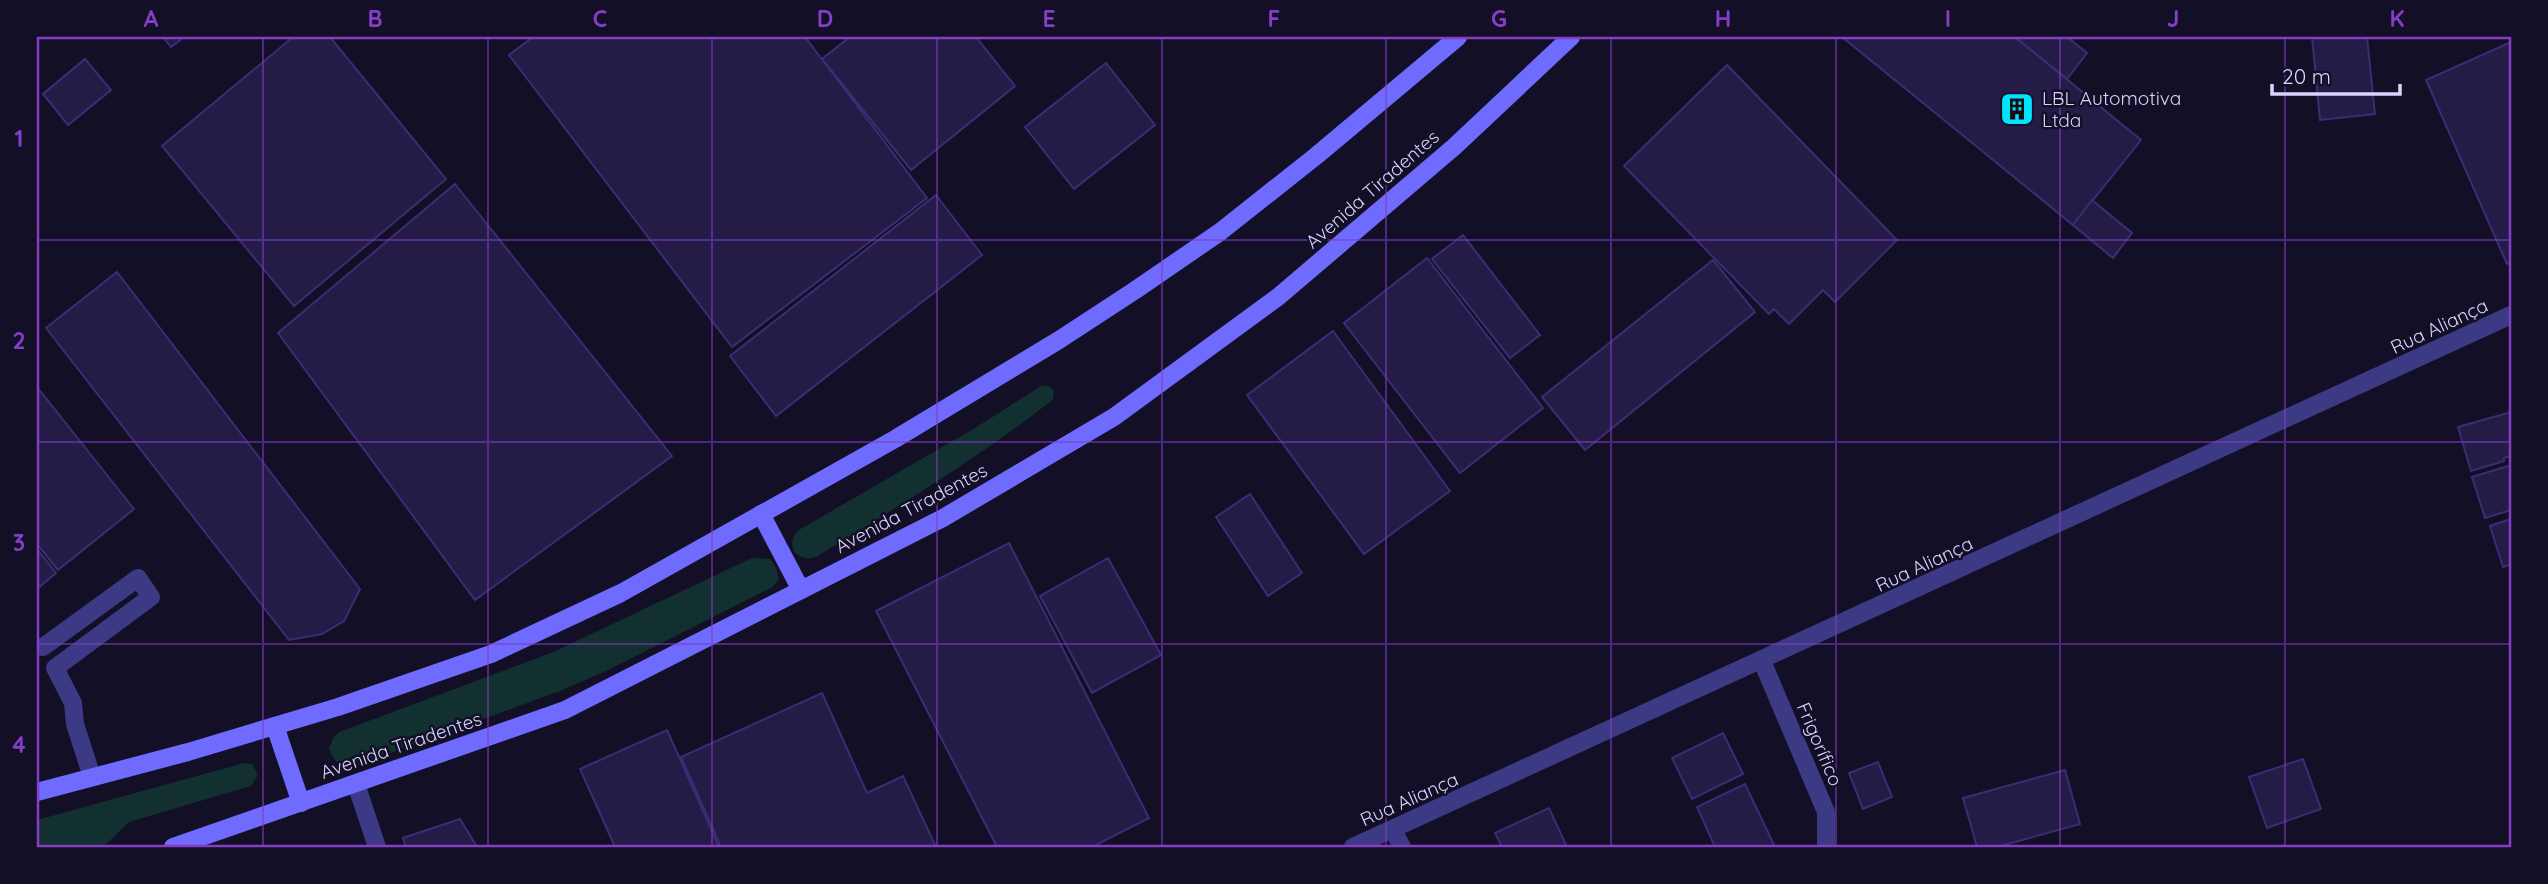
<svg xmlns="http://www.w3.org/2000/svg" width="2548" height="884" font-family="Quicksand,sans-serif">
	<rect width="100%" height="100%" fill="#130f26"/>
	<g fill="#12302f">
		<path d="M 1041,386 L 1049,386 L 1054,390 L 1053,399 L 1050,402 C 975,460 896,508 816,557 C 797,563 785,547 797,531 L 975,428 Z"/>
		<path d="M 752,558 L 770,559 L 776,568 L 779,579 L 773,587 L 604,672 L 560,691 L 353,767 C 340,766 334,762 329,749 L 333,738 L 339,732 L 551,653 Z"/>
		<polygon points="244,763 252,764 258,775 251,786 129,822 103,847 37,847 37,820"/>
	</g>
	<g fill="#241b47" stroke="#3b2d73" stroke-width="2">
		<polygon points="163,37 184,37 171,47"/>
		<polygon points="293,37 330,37 446,179 294,306 162,146"/>
		<polygon points="533,37 805,37 927,198 732,347 509,55"/>
		<polygon points="850,37 976,37 1015,86 911,170 822,59"/>
		<polygon points="1842,37 2015,37 2141,140 2073,225"/>
		<polygon points="2015,37 2067,37 2087,53 2067,79"/>
		<polygon points="2312,37 2367,37 2375,114 2320,120"/>
		<polygon points="2511,42 2511,262 2507,264 2426,80"/>
		<polygon points="85,59 111,90 68,125 43,94"/>
		<polygon points="1106,63 1155,125 1074,189 1025,127"/>
		<polygon points="1727,65 1897,240 1835,302 1823,290 1789,324 1774,309 1769,314 1624,166"/>
		<polygon points="455,184 672,456 475,600 278,333"/>
		<polygon points="936,195 982,255 776,416 730,356"/>
		<polygon points="2092,200 2132,233 2113,258 2073,225"/>
		<polygon points="1463,235 1540,335 1510,358 1432,259"/>
		<polygon points="1427,258 1543,408 1460,473 1344,323"/>
		<polygon points="1713,260 1755,312 1585,450 1542,397"/>
		<polygon points="117,272 360,589 344,621 322,634 289,640 46,328"/>
		<polygon points="1333,331 1450,491 1364,554 1247,395"/>
		<polygon points="37,387 134,509 58,570 37,544"/>
		<polygon points="2511,412 2511,456 2504,458 2504,461 2471,471 2458,427"/>
		<polygon points="2511,465 2511,510 2485,518 2472,477"/>
		<polygon points="1250,494 1302,573 1268,596 1216,517"/>
		<polygon points="2511,519 2511,564 2503,567 2490,526"/>
		<polygon points="1009,543 1149,818 1092,847 997,847 876,611"/>
		<polygon points="37,549 56,573 37,589"/>
		<polygon points="1108,558 1161,655 1092,693 1040,596"/>
		<polygon points="822,693 867,793 903,776 936,847 721,847 681,757"/>
		<polygon points="667,730 719,847 615,847 580,769"/>
		<polygon points="1723,733 1743,774 1692,799 1672,758"/>
		<polygon points="2303,759 2321,809 2267,828 2249,777"/>
		<polygon points="1878,762 1892,797 1863,809 1849,773"/>
		<polygon points="2065,770 2080,824 1997,847 1977,847 1963,798"/>
		<polygon points="1745,784 1775,847 1715,847 1697,807"/>
		<polygon points="1549,808 1567,847 1502,847 1495,833"/>
		<polygon points="460,819 477,847 406,847 403,838"/>
	</g>
	<g fill="none" stroke-linecap="round" stroke-linejoin="round">
		<g stroke="#3d3a85" stroke-width="18">
			<polyline points="43,647 138,578 151,597 55,668 73,703 75,724 92,777"/>
			<polyline points="1762,661 1826,812 1826,847"/>
		</g>
		<g stroke="#3d3a85" stroke-width="18">
			<polyline points="356,784 377,847"/>
			<polyline points="1393,830 1402,847"/>
			<polyline points="1353,847 2511,315"/>
		</g>
		<g stroke="#6f6bff" stroke-width="18">
			<polyline points="761,514 801,590"/>
			<polyline points="275,726 301,803"/>
			<polyline points="37,792 188,752 338,707 491,654 621,593 895,439 1059,340 1134,291 1220,232 1316,156 1458,37"/>
			<polyline points="173,847 565,710 943,518 1114,417 1278,297 1454,147 1571,37"/>
		</g>
	</g>
	<path fill="none" stroke="#843dc5" stroke-width="2" stroke-opacity="0.55" d="M 263,37 L 263,847M 488,37 L 488,847M 712,37 L 712,847M 937,37 L 937,847M 1162,37 L 1162,847M 1386,37 L 1386,847M 1611,37 L 1611,847M 1836,37 L 1836,847M 2060,37 L 2060,847M 2285,37 L 2285,847M 37,240 L 2511,240M 37,442 L 2511,442M 37,644 L 2511,644"/>
	<defs>
		<g id="building-square" transform="scale(1.75)"><rect x="-9" y="-9" width="18" height="18" rx="4" fill="#00e5ff" stroke="#130f26"/><path d="M-4-6H4V6H1V3H-1V6H-4ZM-2.5-4.3h1.7v1.8h-1.7ZM.8-4.3h1.7v1.8H.8ZM-2.5-1h1.7V.8h-1.7ZM.8-1h1.7V.8H.8Z" fill="#111"/></g>
	</defs>
	<g fill-rule="evenodd">
		<use href="#building-square" x="2017" y="109"/>
	</g>
	<g text-anchor="middle" dominant-baseline="central" stroke-width="5" stroke-linejoin="round" paint-order="stroke">
		<g font-size="19" fill="#d9d4ff" stroke="#130f26" text-anchor="start">
			<text x="2042" y="98">LBL Automotiva<tspan x="2042" dy="22">Ltda</tspan></text>
		</g>
		<g font-size="19" fill="#d9d4ff" stroke="#130f26">
			<text transform="translate(1372 189) rotate(-41)">Avenida Tiradentes</text>
			<text transform="translate(2439 326) rotate(-25)">Rua Aliança</text>
			<text transform="translate(911 508) rotate(-28)">Avenida Tiradentes</text>
			<text transform="translate(1924 564) rotate(-25)">Rua Aliança</text>
			<text transform="translate(1820 744) rotate(67)">Frigorífico</text>
			<text transform="translate(401 745) rotate(-19)">Avenida Tiradentes</text>
			<text transform="translate(1409 799) rotate(-24)">Rua Aliança</text>
		</g>
	</g>
	<rect width="2548" height="884" fill="none" stroke="#130f26" stroke-width="77"/>
	<path d="M2272 84v10h128v-10" fill="none" stroke="#d9d4ff" stroke-width="3.5"/>
	<text x="2282" y="84" font-size="21" fill="#d9d4ff" stroke="#130f26" stroke-width="5" paint-order="stroke">20 m</text>
	<rect x="38" y="38" width="2472" height="808" fill="none" stroke="#843dc5" stroke-width="2.5"/>
	<g font-size="23" text-anchor="middle" font-weight="bold" fill="#843dc5">
		<text x="151" y="27">A</text>
		<text x="375" y="27">B</text>
		<text x="600" y="27">C</text>
		<text x="825" y="27">D</text>
		<text x="1049" y="27">E</text>
		<text x="1274" y="27">F</text>
		<text x="1499" y="27">G</text>
		<text x="1723" y="27">H</text>
		<text x="1948" y="27">I</text>
		<text x="2173" y="27">J</text>
		<text x="2397" y="27">K</text>
		<text x="19" y="147">1</text>
		<text x="19" y="349">2</text>
		<text x="19" y="551">3</text>
		<text x="19" y="753">4</text>
	</g>
</svg>
